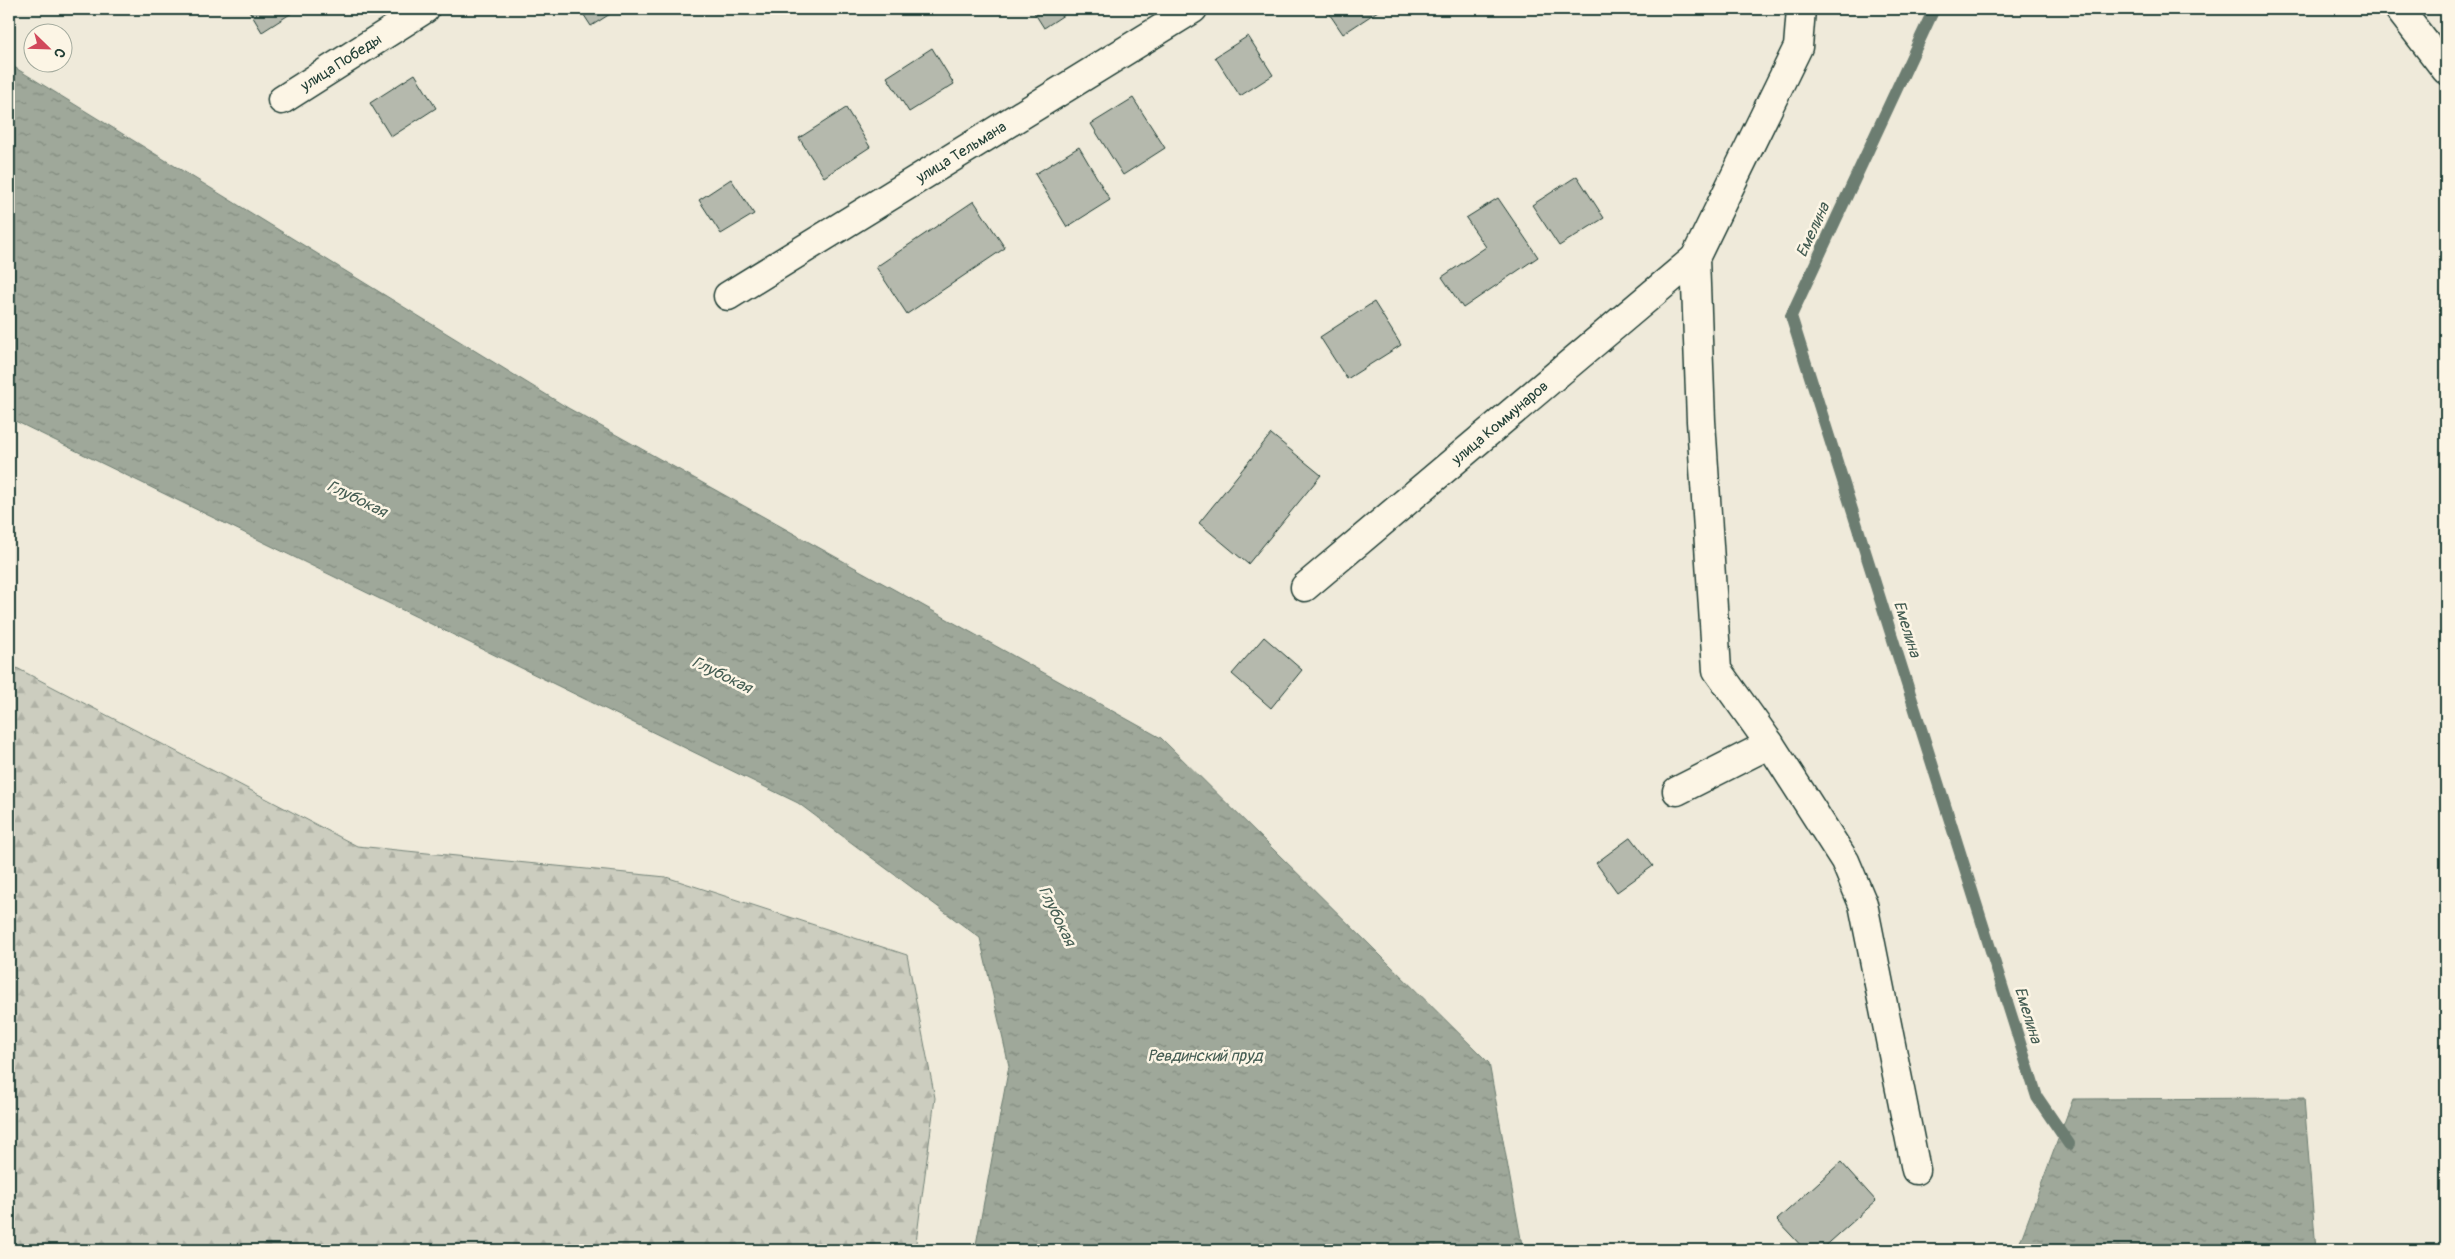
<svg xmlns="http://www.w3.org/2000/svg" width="2455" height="1259" font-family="Pangolin,sans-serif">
	<defs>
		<pattern id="forest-firs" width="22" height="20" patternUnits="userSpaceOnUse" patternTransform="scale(1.25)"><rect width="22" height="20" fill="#cccdbf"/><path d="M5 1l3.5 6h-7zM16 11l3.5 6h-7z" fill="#afb1a5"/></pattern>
		<pattern id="water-ripples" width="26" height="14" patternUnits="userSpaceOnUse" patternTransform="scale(1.25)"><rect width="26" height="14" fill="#9fa89a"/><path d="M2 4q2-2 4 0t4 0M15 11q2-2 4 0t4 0" fill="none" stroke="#818a7e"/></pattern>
	</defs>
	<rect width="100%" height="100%" fill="#efeada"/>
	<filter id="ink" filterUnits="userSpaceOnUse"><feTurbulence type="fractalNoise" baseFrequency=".02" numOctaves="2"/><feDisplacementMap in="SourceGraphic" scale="10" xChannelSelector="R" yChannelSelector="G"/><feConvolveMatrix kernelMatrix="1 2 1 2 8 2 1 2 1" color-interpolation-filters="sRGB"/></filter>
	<g filter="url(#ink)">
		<polygon fill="url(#forest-firs)" stroke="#76857a" points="9,664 357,846 666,877 907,955 935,1098 915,1250 9,1250"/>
		<g fill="url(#water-ripples)" stroke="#6c7d71">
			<polygon points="9,64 568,408 1161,738 1489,1063 1523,1250 975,1250 1009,1066 980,938 798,803 9,418"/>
			<polygon points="2304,1098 2316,1250 2017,1250 2073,1099"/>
		</g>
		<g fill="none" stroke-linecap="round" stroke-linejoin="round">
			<polyline stroke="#6c7d71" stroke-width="12" points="1934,9 1791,316 2037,1097 2069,1144"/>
		</g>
		<g fill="#b5b9ad" stroke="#1f3d34">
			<polygon points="248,9 298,9 262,32"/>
			<polygon points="580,9 618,9 591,26"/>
			<polygon points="1032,9 1073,9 1044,28"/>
			<polygon points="1326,9 1381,9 1343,34"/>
			<polygon points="1248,36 1273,75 1240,96 1215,57"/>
			<polygon points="932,48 954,84 909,112 887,77"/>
			<polygon points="415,74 436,108 391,137 370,103"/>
			<polygon points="1133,98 1165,148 1123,175 1091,124"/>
			<polygon points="846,108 870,147 824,177 799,138"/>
			<polygon points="1079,147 1110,200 1067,227 1035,174"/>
			<polygon points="1577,176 1604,218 1559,246 1532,205"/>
			<polygon points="731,179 754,214 721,234 699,200"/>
			<polygon points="1498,198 1538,257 1463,308 1442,277 1486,247 1466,218"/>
			<polygon points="974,201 1005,248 907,314 876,267"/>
			<polygon points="1374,302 1401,345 1347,379 1320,337"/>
			<polygon points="1271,434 1321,475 1248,564 1199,523"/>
			<polygon points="1264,637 1302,670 1271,708 1232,674"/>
			<polygon points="1631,837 1653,866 1617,892 1596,863"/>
			<polygon points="1841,1162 1876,1201 1821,1250 1805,1250 1777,1220"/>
		</g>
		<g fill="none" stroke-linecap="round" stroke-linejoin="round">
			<g stroke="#1f3d34" stroke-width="31">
				<g id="minor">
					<polyline points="1801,9 1798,47 1695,258 1701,421 1717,670 1770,744 1845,861 1863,904 1916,1170"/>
					<polyline points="2399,9 2446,70"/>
					<path id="s1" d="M 282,100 L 425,9"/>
					<path id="s2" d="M 728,296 L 1193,9"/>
					<path id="s3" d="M 1305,587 L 1695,258"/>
					<polyline points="1677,791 1770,744"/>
				</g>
			</g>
			<use href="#minor" stroke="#fcf5e5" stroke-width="28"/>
		</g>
	</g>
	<g text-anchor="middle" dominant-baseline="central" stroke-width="5" stroke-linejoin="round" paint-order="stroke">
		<g font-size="15" fill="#1f3d34" stroke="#fcf5e5">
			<text stroke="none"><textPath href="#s1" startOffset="70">улица Победы</textPath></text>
			<text stroke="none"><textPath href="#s2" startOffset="274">улица Тельмана</textPath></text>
			<text stroke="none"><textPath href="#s3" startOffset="255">улица Коммунаров</textPath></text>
		</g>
		<g font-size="16" font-style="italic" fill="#455d53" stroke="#fcf5e5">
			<text transform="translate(1813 230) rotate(-65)">Емелина</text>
			<text transform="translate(357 499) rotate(26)">Глубокая</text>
			<text transform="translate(1907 629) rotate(73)">Емелина</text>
			<text transform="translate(722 675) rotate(26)">Глубокая</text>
			<text transform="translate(1057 916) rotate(64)">Глубокая</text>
			<text transform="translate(2028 1015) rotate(73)">Емелина</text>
			<text x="1205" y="1056">Ревдинский пруд</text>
		</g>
	</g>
	<rect width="2455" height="1259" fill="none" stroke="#fcf5e5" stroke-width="30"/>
	<rect x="15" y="15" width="2425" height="1229" fill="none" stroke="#1f3d34" stroke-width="2" filter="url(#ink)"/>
	<g transform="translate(48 48) rotate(113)"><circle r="24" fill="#fcf5e5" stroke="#a4ab9e"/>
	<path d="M0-4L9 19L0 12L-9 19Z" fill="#d1495b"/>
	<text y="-8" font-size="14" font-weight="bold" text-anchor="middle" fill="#1f3d34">С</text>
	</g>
</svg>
